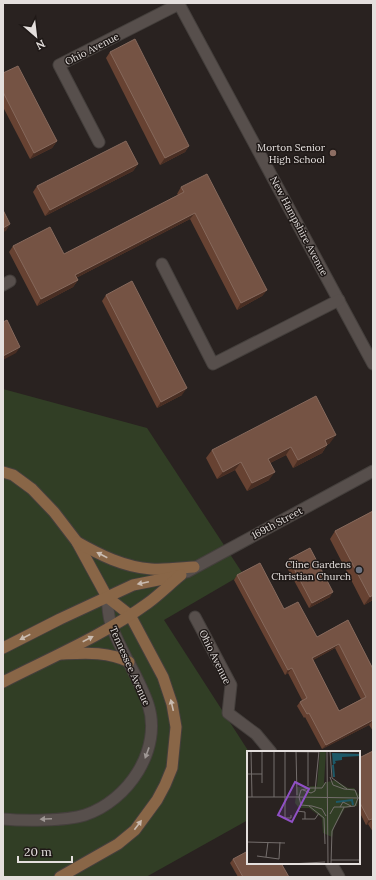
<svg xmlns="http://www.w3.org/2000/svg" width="376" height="880" font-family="Lora,serif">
	<rect width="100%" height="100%" fill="#292220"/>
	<polygon fill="#313e25" points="3,389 147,428 243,574 164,620 249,752 248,752 248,820 146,877 3,877"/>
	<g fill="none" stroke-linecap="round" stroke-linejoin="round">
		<g stroke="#443f3c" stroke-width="13">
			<g id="minor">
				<polyline points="99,142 59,65 179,4 373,364"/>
				<polyline points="162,264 213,364 339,300"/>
				<polyline points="3,285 10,281"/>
				<polyline points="195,617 231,685 228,713 256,734 271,752"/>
				<path d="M 3,819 C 24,821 66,821 85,815 C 128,801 163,749 148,704 C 139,677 122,654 112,627 C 108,618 108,607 107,597"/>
				<polyline points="331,863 339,877"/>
			</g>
		</g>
		<g stroke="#443f3c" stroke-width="13">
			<polyline id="tertiary" points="187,572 373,471"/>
		</g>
		<g stroke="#443f3c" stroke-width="13">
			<g id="secondary">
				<polyline points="3,472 13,475 32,489 54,512 77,542 107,597 130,615 163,677 172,704 176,727 172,768 165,785 157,800 135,830 118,844 60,877"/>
				<path d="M 77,542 C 100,555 124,567 151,569 C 165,570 180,568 194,567"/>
				<polyline points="3,648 60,619 133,585 178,576"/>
				<path d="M 61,654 C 84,653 108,651 129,662"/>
				<path d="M 3,682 C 52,657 104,635 148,603 C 160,594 170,584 181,575"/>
			</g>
		</g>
		<use href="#minor" stroke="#574f4c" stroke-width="11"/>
		<use href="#tertiary" stroke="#574f4c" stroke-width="11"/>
		<use href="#secondary" stroke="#896647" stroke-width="11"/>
	</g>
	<g fill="#674232" fill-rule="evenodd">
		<polygon points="110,52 189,146 185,152 160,165 106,58"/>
		<polygon points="3,73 57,141 52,148 30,159 3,107"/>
		<polygon points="138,164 133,171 45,216 33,192 37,186"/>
		<polygon points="181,187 267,290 262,296 237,310 190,219 76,278 78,280 73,287 37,306 9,252 13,246 64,254 178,195 177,194"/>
		<polygon points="106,295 182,395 157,408 102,301"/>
		<polygon points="330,443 327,445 322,453 293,468 286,455 270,463 269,480 247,491 235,470 217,479 206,458 212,450"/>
		<polygon points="373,511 373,600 364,605 330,539 335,531"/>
		<polygon points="289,559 330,597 309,608 285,564"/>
		<path d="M 237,575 L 284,609 L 317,637 L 348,620 L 373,669 L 373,731 L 369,725 L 322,749 L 305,717 L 304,718 L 297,706 L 300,702 L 302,700 L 288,673 L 285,675 L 234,580 ZM 335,648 L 361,699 L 339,711 L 313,660 Z"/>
		<polygon points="373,751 373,832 368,824 366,825 359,811 359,758"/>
		<polygon points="233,859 289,877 238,877 230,863"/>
	</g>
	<g fill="#492e23">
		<polygon points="57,141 52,148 30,159 34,153"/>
		<polygon points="189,146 185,152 160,165 165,158"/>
		<polygon points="138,164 133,171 45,216 50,210"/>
		<polygon points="195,213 190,219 70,281 75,275"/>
		<polygon points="10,224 6,231 3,232 3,228"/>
		<polygon points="78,280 73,287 37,306 41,299"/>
		<polygon points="267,290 262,296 237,310 241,303"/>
		<polygon points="20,347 16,353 3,360 3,356"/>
		<polygon points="187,388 182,395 157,408 161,402"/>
		<polygon points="336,435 330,443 319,448 325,440"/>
		<polygon points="327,445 322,453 293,468 298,460"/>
		<polygon points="291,447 286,455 262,467 268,459"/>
		<polygon points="241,462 235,470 217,479 223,472"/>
		<polygon points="275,472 269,480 247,491 252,483"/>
		<polygon points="333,592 330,597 309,608 312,603"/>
		<polygon points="373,595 373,600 364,605 370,597"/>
		<polygon points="339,644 335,648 308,663 312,658"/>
		<polygon points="292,668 288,673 285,675 288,670"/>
		<polygon points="373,720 369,725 322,749 326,745"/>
		<polygon points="372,819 368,824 366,825 369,820"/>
	</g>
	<g fill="#755344" stroke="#86695c" fill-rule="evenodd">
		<polygon points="135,39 189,146 165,158 110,52"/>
		<polygon points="18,66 57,141 34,153 3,92 3,73"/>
		<polygon points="126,141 138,164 50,210 37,186"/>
		<polygon points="207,174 267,290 241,303 195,213 75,275 78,280 41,299 13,246 50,227 64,254 184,192 181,187"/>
		<polygon points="3,210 10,224 3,228"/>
		<polygon points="132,281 187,388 161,402 106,295"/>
		<polygon points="7,320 20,347 3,356 3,322"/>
		<polygon points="316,396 336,435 325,440 327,445 298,460 291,447 268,459 275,472 252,483 241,462 223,472 212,450"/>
		<polygon points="373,511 373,595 370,597 335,531"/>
		<polygon points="310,548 333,592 312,603 289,559"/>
		<path d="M 260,563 L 284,609 L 298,602 L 317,637 L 348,620 L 373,669 L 373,721 L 373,720 L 326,745 L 309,713 L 307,714 L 300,702 L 307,698 L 292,668 L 288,670 L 237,575 ZM 339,644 L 366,697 L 339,711 L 312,658 Z"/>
		<polygon points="373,751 373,822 372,819 369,820 359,801 359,758"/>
		<polygon points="248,851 248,863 281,863 289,877 243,877 233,859"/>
	</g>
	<defs><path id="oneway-solid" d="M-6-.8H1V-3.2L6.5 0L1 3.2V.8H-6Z"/></defs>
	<g fill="#c9bbb0">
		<use href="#oneway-solid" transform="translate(102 555) rotate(-153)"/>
		<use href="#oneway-solid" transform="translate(143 583) rotate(168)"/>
		<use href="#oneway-solid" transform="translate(25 637) rotate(153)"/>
		<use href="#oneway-solid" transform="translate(88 639) rotate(-27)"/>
		<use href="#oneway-solid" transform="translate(172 705) rotate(-103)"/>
		<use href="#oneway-solid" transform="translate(138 825) rotate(-53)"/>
	</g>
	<g fill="#9e9794">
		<use href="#oneway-solid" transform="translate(147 753) rotate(110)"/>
		<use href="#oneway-solid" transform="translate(46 819) rotate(178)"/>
	</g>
	<circle fill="#8d6e63" stroke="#1f1917" stroke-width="1.5" cx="333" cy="153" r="4"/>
	<circle fill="#6b7280" stroke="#1f1917" stroke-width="1.5" cx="359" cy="570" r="4"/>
	<g text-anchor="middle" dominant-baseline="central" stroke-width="3" stroke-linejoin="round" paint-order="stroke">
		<g font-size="10" fill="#e4dfdd" stroke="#1f1917">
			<text transform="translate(92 49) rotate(-27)">Ohio Avenue</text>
			<text transform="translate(299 226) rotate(62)">New Hampshire Avenue</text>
			<text transform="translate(277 523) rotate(-28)">169th Street</text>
			<text transform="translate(215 657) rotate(64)">Ohio Avenue</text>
			<text transform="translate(130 666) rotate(66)">Tennessee Avenue</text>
		</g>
		<g font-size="10" fill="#e4dfdd" stroke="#1f1917" text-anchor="end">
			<text x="325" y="147">Morton Senior<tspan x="325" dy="12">High School</tspan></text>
			<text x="351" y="564">Cline Gardens<tspan x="351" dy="12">Christian Church</tspan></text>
		</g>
	</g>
	<g transform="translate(247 751)">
		<rect width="113" height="113" fill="#292220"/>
		<path d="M 73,0 L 79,0 L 77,32 L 88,29 L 101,37 L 107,37 L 112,44 L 110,55 L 98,57 L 87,76 L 85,86 L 76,82 L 75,67 L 62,57 L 52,57 L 48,52 L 50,36 L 70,35 Z" fill="#313e25"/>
		<path d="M 85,2 L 113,3 L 113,5 L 95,6 L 95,9 L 88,10 L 89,12 L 86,14 Z" fill="#1d5968"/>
		<path fill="none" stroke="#1d5968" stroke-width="2" d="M 86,14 L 87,26M 89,51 L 105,49 L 106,54"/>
		<path fill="none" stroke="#746e6c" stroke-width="1" d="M 2,0 L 72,1M 4,0 L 5,46M 15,0 L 15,32M 27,0 L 27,46M 38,0 L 38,67 L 44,67 L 44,64M 49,0 L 50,44M 61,0 L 61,35M 80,0 L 81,113M 83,0 L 85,27 L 100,38M 0,23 L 15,23M 83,26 L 86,34 L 97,38M 63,37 L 75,37 L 79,31M 97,38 L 108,39 L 111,47 L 108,55 L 99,56M 56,39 L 64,42 L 68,40 L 72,0M 0,46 L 49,46M 49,46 L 113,47M 52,46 L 54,54 L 65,55M 52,46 L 54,39 L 63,37M 62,55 L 77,67 L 78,93M 65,55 L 75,58 L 79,65M 93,56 L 96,51 L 104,55M 50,60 L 58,61 L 58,68M 83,63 L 87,56 L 99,56M 55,68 L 68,68 L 72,62M 0,91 L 38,92M 10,105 L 32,108 L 33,91M 19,106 L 21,91M 84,109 L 113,109M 43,113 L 78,111M 84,113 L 85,80 L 97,56"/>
		<path fill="#9050c5" fill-opacity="0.15" stroke="#9050c5" stroke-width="2" d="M 48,31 L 62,38 L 45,71 L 31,64 Z"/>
		<rect width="113" height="113" fill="none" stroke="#e4dfdd" stroke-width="2"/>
	</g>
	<rect width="376" height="880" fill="none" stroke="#e4dfdd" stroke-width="8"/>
	<g transform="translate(36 36) rotate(152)" stroke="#1f1917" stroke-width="3" paint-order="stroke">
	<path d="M0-3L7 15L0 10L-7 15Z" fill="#e4dfdd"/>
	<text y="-6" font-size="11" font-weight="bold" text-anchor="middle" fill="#e4dfdd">N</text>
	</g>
	<path d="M18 856v6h54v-6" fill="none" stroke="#e4dfdd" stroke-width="2"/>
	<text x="24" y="856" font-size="12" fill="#e4dfdd" stroke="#1f1917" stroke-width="3" paint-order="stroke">20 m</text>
</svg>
